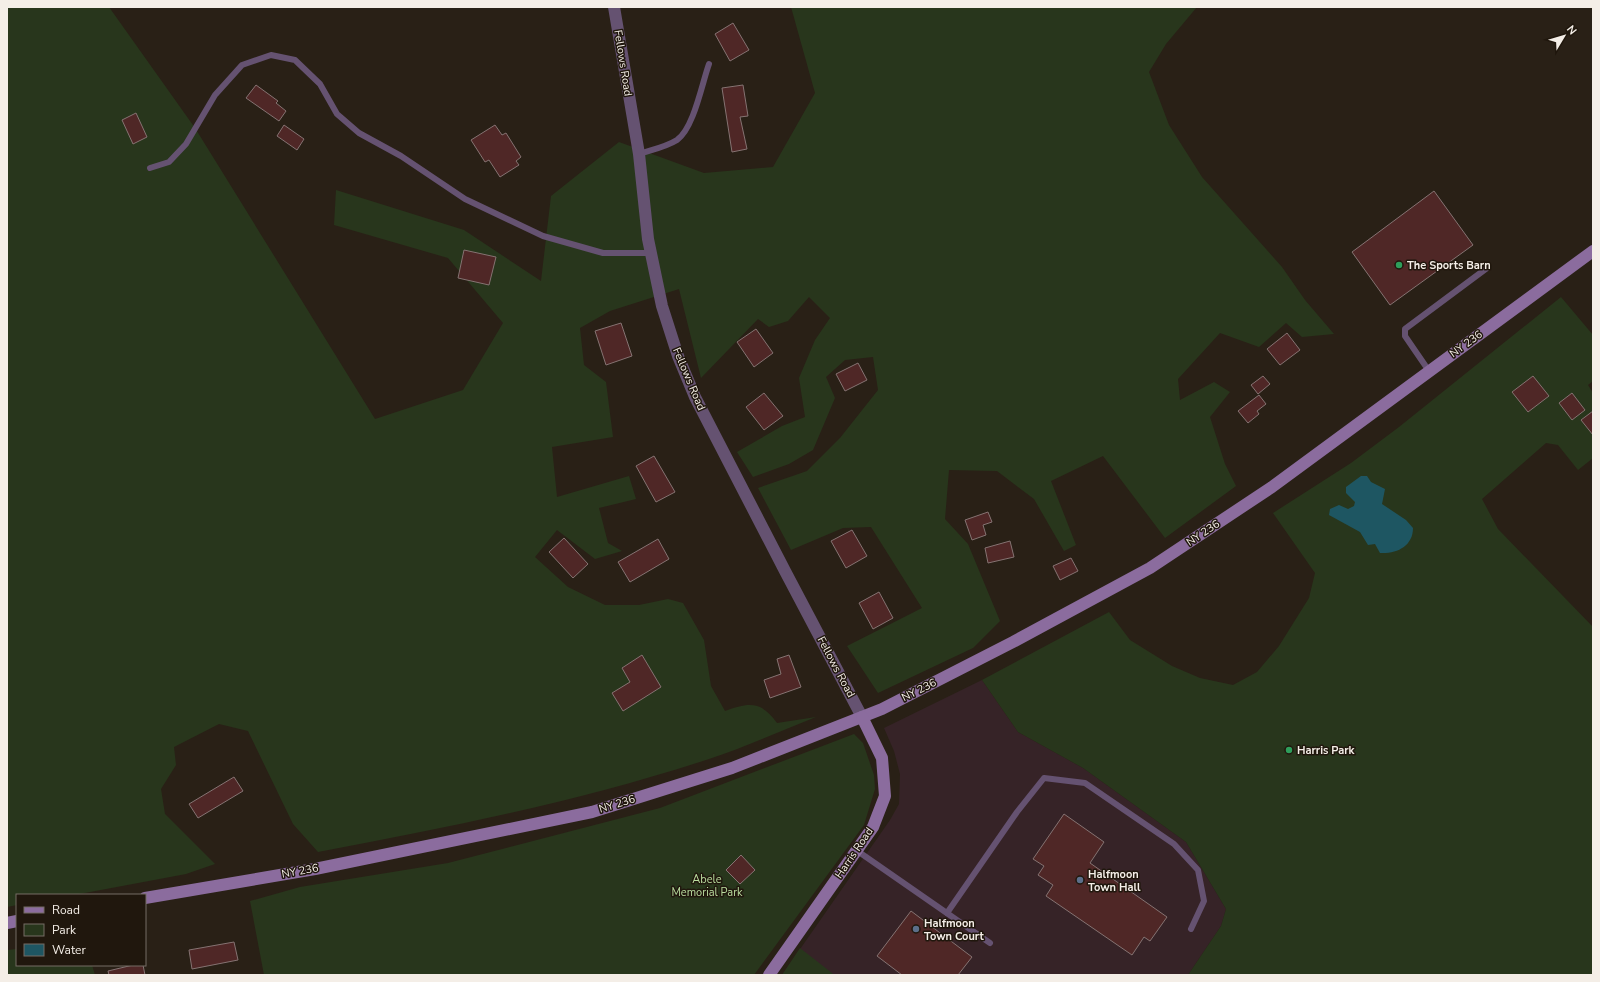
<svg xmlns="http://www.w3.org/2000/svg" width="1600" height="982" font-family="'Nunito Sans',sans-serif">
	<rect width="100%" height="100%" fill="#292016"/>
	<polygon fill="#362327" points="982,680 1018,732 1083,768 1186,842 1226,909 1221,926 1188,975 782,975 890,820 899,804 900,774 894,751 884,728"/>
	<g fill="#28361c">
		<path d="M 7,7 L 109,7 L 195,128 L 375,419 L 463,390 L 503,323 L 448,258 L 334,225 L 336,190 L 464,230 L 541,281 L 551,196 L 619,142 L 704,173 L 773,167 L 815,93 L 791,7 L 1197,7 L 1166,44 L 1149,72 L 1169,125 L 1202,177 L 1282,267 L 1305,300 L 1334,334 L 1302,337 L 1286,323 L 1259,347 L 1220,333 L 1178,379 L 1180,400 L 1214,382 L 1230,392 L 1210,417 L 1225,464 L 1236,486 L 1165,538 L 1103,456 L 1051,481 L 1076,545 L 1064,551 L 1034,499 L 997,471 L 949,470 L 945,519 L 968,544 L 1000,621 L 973,648 L 878,693 L 847,646 L 922,608 L 871,527 L 843,528 L 791,550 L 758,488 L 807,471 L 840,438 L 878,390 L 873,357 L 845,360 L 826,377 L 835,398 L 813,450 L 789,464 L 753,477 L 737,452 L 782,426 L 805,417 L 799,378 L 815,340 L 830,318 L 809,297 L 788,321 L 769,327 L 758,319 L 701,378 L 679,289 L 610,311 L 580,328 L 584,365 L 606,382 L 613,437 L 552,447 L 557,497 L 629,476 L 636,499 L 599,508 L 608,543 L 622,551 L 595,559 L 557,530 L 535,557 L 568,587 L 605,605 L 639,605 L 668,599 L 683,603 L 704,640 L 711,686 L 725,711 C 748,703 761,700 777,723 L 816,717 C 780,731 745,747 709,759 C 581,801 450,827 318,852 L 293,824 L 248,731 L 219,724 L 174,747 L 176,765 L 161,789 L 165,814 L 215,864 L 186,874 L 74,895 L 17,895 L 17,905 L 7,907 Z"/>
		<polygon points="1561,297 1593,335 1593,381 1588,385 1593,393 1593,458 1578,470 1558,445 1546,443 1482,499 1498,529 1593,627 1593,975 1188,975 1221,926 1226,909 1186,842 1083,768 1018,732 982,680 1109,612 1130,640 1172,666 1200,678 1233,685 1257,672 1279,646 1309,598 1315,573 1273,513 1351,463 1399,427"/>
		<polygon points="854,734 863,743 874,775 875,789 864,825 754,975 264,975 250,901 300,887 448,863 660,808"/>
		<polygon points="800,948 832,973 834,975 782,975"/>
		<polygon points="17,949 17,965 92,965 95,975 7,975 7,950"/>
	</g>
	<path fill="#1e5662" d="M 1361,476 L 1367,476 L 1371,482 L 1385,489 L 1382,504 L 1406,520 L 1413,528 C 1413,546 1397,554 1380,553 L 1375,544 L 1368,545 L 1360,532 L 1329,515 L 1330,509 L 1339,505 L 1348,509 L 1354,506 L 1355,502 L 1346,493 L 1346,487 Z"/>
	<g fill="#4f2726" stroke="#857372">
		<polygon points="733,23 749,50 730,61 715,34"/>
		<polygon points="256,85 278,101 276,103 286,111 279,121 246,98"/>
		<polygon points="743,85 748,116 740,117 747,149 732,152 722,88"/>
		<polygon points="136,113 147,137 133,144 122,120"/>
		<polygon points="284,125 304,139 297,150 277,136"/>
		<polygon points="495,125 502,135 506,133 521,157 516,161 519,165 500,177 489,160 485,162 471,140"/>
		<polygon points="1434,191 1473,245 1390,305 1352,252"/>
		<polygon points="464,250 496,257 489,285 458,278"/>
		<polygon points="621,323 632,356 606,365 595,331"/>
		<polygon points="756,329 773,353 754,367 737,342"/>
		<polygon points="1287,333 1300,350 1280,365 1267,349"/>
		<polygon points="858,363 867,380 845,391 836,374"/>
		<polygon points="1263,376 1270,384 1258,394 1251,385"/>
		<polygon points="1533,376 1549,396 1528,412 1512,392"/>
		<polygon points="764,393 783,416 764,430 746,407"/>
		<polygon points="1572,393 1585,410 1572,420 1559,403"/>
		<polygon points="1259,395 1266,404 1257,411 1259,414 1248,423 1238,411"/>
		<polygon points="1593,411 1593,435 1581,420"/>
		<polygon points="654,456 675,492 656,502 636,466"/>
		<polygon points="988,512 992,522 983,525 986,535 972,540 965,520"/>
		<polygon points="852,530 867,556 846,568 831,541"/>
		<polygon points="564,538 588,564 573,578 549,552"/>
		<polygon points="658,539 669,559 630,582 618,562"/>
		<polygon points="1010,541 1014,557 988,563 985,548"/>
		<polygon points="1071,558 1078,571 1060,580 1053,566"/>
		<polygon points="879,592 893,618 873,629 859,603"/>
		<polygon points="642,655 661,687 623,711 612,693 630,682 622,668"/>
		<polygon points="789,655 801,687 770,698 764,680 781,674 777,659"/>
		<polygon points="234,777 243,791 198,818 189,804"/>
		<polygon points="1064,814 1104,842 1090,863 1167,917 1150,941 1144,937 1132,955 1046,896 1053,885 1038,875 1044,866 1033,859"/>
		<polygon points="741,855 755,870 740,884 726,870"/>
		<polygon points="911,911 972,957 958,975 902,975 877,956"/>
		<polygon points="234,942 238,960 192,969 189,950"/>
		<polygon points="133,965 143,965 145,975 109,975 108,971"/>
	</g>
	<g fill="none" stroke-linecap="round" stroke-linejoin="round">
		<g stroke="#655271" stroke-width="6">
			<path d="M 639,154 C 651,150 666,147 677,140 C 694,128 702,83 709,64"/>
			<polyline points="150,168 169,162 186,144 215,95 242,65 271,55 295,60 320,84 337,114 359,133 401,156 465,199 543,236 603,253 651,253"/>
			<polyline points="1429,371 1405,336 1405,329 1487,268"/>
			<polyline points="856,850 990,943"/>
			<polyline points="947,913 1017,812 1044,778 1085,783 1174,844 1198,870 1204,901 1191,929"/>
		</g>
		<polyline stroke="#655271" stroke-width="12" points="614,7 639,154 648,239 662,306 678,356 695,397 785,571 862,717"/>
		<g stroke="#8b6c9e" stroke-width="12">
			<polyline points="145,898 315,869 592,812 732,768 882,709 1013,642 1150,568 1272,487 1593,251"/>
			<polyline points="7,923 17,921"/>
			<polyline points="769,975 873,827 885,796 882,758 862,717"/>
		</g>
	</g>
	<g fill="#2e9e5b" stroke="#20170d" stroke-width="1.5">
		<circle cx="1399" cy="265" r="4"/>
		<circle cx="1289" cy="750" r="4"/>
	</g>
	<g fill="#5c6f8a" stroke="#20170d" stroke-width="1.5">
		<circle cx="1080" cy="880" r="4"/>
		<circle cx="916" cy="929" r="4"/>
	</g>
	<g text-anchor="middle" dominant-baseline="central" stroke-width="3" stroke-linejoin="round" paint-order="stroke">
		<g font-size="11" fill="#f4eee7" stroke="#20170d">
			<text transform="translate(623 63) rotate(81)">Fellows Road</text>
			<text transform="translate(1466 344) rotate(-36)">NY 236</text>
			<text transform="translate(689 379) rotate(67)">Fellows Road</text>
			<text transform="translate(1203 533) rotate(-34)">NY 236</text>
			<text transform="translate(836 667) rotate(62)">Fellows Road</text>
			<text transform="translate(919 690) rotate(-27)">NY 236</text>
			<text transform="translate(617 804) rotate(-17)">NY 236</text>
			<text transform="translate(854 853) rotate(-56)">Harris Road</text>
			<text transform="translate(300 871) rotate(-10)">NY 236</text>
		</g>
		<g font-size="11" font-weight="bold" fill="#f4eee7" stroke="#20170d" text-anchor="start">
			<text x="1407" y="265">The Sports Barn</text>
			<text x="1297" y="750">Harris Park</text>
			<text x="1088" y="874">Halfmoon<tspan x="1088" dy="13">Town Hall</tspan></text>
			<text x="924" y="923">Halfmoon<tspan x="924" dy="13">Town Court</tspan></text>
		</g>
		<g font-size="11" fill="#badd9f" stroke="#20170d">
			<text x="707" y="879">Abele<tspan x="707" dy="13">Memorial Park</tspan></text>
		</g>
	</g>
	<rect width="1600" height="982" fill="none" stroke="#f4eee7" stroke-width="16"/>
	<rect x="16" y="894" width="130" height="72" fill="#20170d" stroke="#756d64"/>
	<rect x="24" y="907" width="20" height="6" fill="#8b6c9e" stroke="#756d64"/>
	<text x="52" y="914" font-size="12" fill="#f4eee7">Road</text>
	<rect x="24" y="924" width="20" height="12" fill="#28361c" stroke="#756d64"/>
	<text x="52" y="934" font-size="12" fill="#f4eee7">Park</text>
	<rect x="24" y="944" width="20" height="12" fill="#1e5662" stroke="#756d64"/>
	<text x="52" y="954" font-size="12" fill="#f4eee7">Water</text>
	<g transform="translate(1564 36) rotate(52)" stroke="#20170d" stroke-width="3" paint-order="stroke">
	<path d="M0-3L7 15L0 10L-7 15Z" fill="#f4eee7"/>
	<text y="-6" font-size="11" font-weight="bold" text-anchor="middle" fill="#f4eee7">N</text>
	</g>
</svg>
